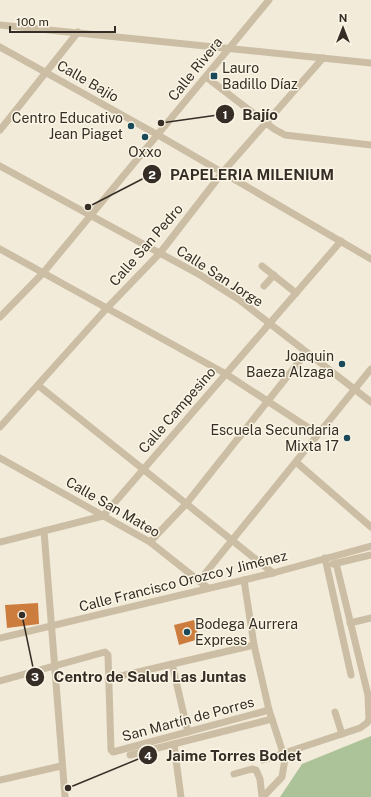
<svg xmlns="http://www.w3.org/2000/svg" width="371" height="797" font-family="'Public Sans',sans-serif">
	<rect width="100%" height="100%" fill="#f3ebd9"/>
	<polygon fill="#acc298" points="371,736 371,797 280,797 302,764"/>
	<g fill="#cc7c3d">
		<polygon points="38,603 39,624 7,628 5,605"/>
		<polygon points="194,620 199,639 179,645 174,625"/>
	</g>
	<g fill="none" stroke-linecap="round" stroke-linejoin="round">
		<g stroke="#cbbea4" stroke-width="7">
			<polyline points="0,25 371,63"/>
			<polyline points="0,47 158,135 371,259"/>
			<polyline points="206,77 274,129 285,135 371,145"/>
			<polyline points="0,130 78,32"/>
			<polyline points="0,166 200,275 238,299 371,402"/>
			<polyline points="0,249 226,374 318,434"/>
			<polyline points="262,266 296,293"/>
			<polyline points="264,286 274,275"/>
			<polyline points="0,317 43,273 269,0"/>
			<polyline points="39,386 273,573"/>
			<polyline points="0,427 107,308 160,253 222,173 323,58"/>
			<polyline points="0,458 150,542 208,588"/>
			<polyline points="296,462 371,527"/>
			<polyline points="44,531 65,797"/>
			<polyline points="0,542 103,516 341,241"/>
			<polyline points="150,542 186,504 306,353"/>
			<polyline points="325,558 351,675"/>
			<polyline points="333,564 371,555"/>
			<polyline points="244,580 254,645 269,710 285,759 282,777 263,797"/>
			<polyline points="199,581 371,369"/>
			<polyline points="350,623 371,618"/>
			<polyline points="0,638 273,573 371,546"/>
			<polyline points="172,664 188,732"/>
			<polyline points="108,679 254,645"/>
			<polyline points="0,681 105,652 108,655 111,750 113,752 269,710"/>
			<polyline points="335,712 342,734"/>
			<polyline points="174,745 181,797"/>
			<polyline points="130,755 272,719"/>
			<polyline points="263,760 360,728 367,723 369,719 368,695 336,563"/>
			<polyline points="234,774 252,769 256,770 260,779 262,797"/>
			<polyline points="0,780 61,766"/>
		</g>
	</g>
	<g fill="#1a495a" stroke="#faf5e5" stroke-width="1.5">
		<rect x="210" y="72" width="8" height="8" rx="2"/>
		<circle cx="131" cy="126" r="4"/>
		<circle cx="145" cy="137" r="4"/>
		<circle cx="342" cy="364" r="4"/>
		<circle cx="347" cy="438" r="4"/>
		<circle cx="187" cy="632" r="4"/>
	</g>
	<g text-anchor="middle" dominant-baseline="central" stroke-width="3" stroke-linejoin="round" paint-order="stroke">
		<g font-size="14" fill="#362e26" stroke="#faf5e5" text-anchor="end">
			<text x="222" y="68" text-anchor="start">Lauro<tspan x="222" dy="16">Badillo Díaz</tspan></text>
			<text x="123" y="118">Centro Educativo<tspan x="123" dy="16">Jean Piaget</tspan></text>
			<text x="145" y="152" text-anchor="middle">Oxxo</text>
			<text x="334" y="356">Joaquin<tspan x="334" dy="16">Baeza Alzaga</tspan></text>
			<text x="339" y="430">Escuela Secundaria<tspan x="339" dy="16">Mixta 17</tspan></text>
			<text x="195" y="624" text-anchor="start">Bodega Aurrera<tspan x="195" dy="16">Express</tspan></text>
		</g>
		<g font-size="14" fill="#362e26" stroke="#faf5e5">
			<text transform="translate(195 69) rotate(-51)">Calle Rivera</text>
			<text transform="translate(88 81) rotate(30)">Calle Bajío</text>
			<text transform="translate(146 245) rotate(-49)">Calle San Pedro</text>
			<text transform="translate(220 276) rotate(33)">Calle San Jorge</text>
			<text transform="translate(177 410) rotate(-49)">Calle Campesino</text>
			<text transform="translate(113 507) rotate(30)">Calle San Mateo</text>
			<text transform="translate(183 581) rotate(-14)">Calle Francisco Orozco y Jiménez</text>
			<text transform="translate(188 719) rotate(-15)">San Martín de Porres</text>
		</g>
	</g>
	<path fill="none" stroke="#362e26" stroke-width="1.5" d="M161 123L225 114M88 207L152 174M22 615L35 677M68 788L148 755"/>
	<g fill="#362e26" stroke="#faf5e5" stroke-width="1.5">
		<circle cx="161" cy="123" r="4"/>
		<circle cx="88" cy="207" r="4"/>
		<circle cx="22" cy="615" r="4"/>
		<circle cx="68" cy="788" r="4"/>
		<circle cx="225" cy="114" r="10"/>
		<circle cx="152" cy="174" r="10"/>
		<circle cx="35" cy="677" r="10"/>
		<circle cx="148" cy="755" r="10"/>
	</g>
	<g font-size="12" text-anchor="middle" font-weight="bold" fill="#fff">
		<text x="225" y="119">1</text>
		<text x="152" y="179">2</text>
		<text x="35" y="681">3</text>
		<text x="148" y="760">4</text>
	</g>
	<g font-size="15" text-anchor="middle" font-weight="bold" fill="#362e26" stroke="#faf5e5" stroke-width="3" stroke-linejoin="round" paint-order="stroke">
		<text x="260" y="120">Bajío</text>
		<text x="252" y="180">PAPELERIA MILENIUM</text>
		<text x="150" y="682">Centro de Salud Las Juntas</text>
		<text x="234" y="761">Jaime Torres Bodet</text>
	</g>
	<g transform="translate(343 28)" stroke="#faf5e5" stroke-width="3" paint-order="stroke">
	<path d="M0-3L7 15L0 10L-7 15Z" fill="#362e26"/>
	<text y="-6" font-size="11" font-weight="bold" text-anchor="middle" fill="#362e26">N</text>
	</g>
	<path d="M10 26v6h105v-6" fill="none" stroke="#362e26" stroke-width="2"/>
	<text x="16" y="26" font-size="12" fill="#362e26" stroke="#faf5e5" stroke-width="3" paint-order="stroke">100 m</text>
</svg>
